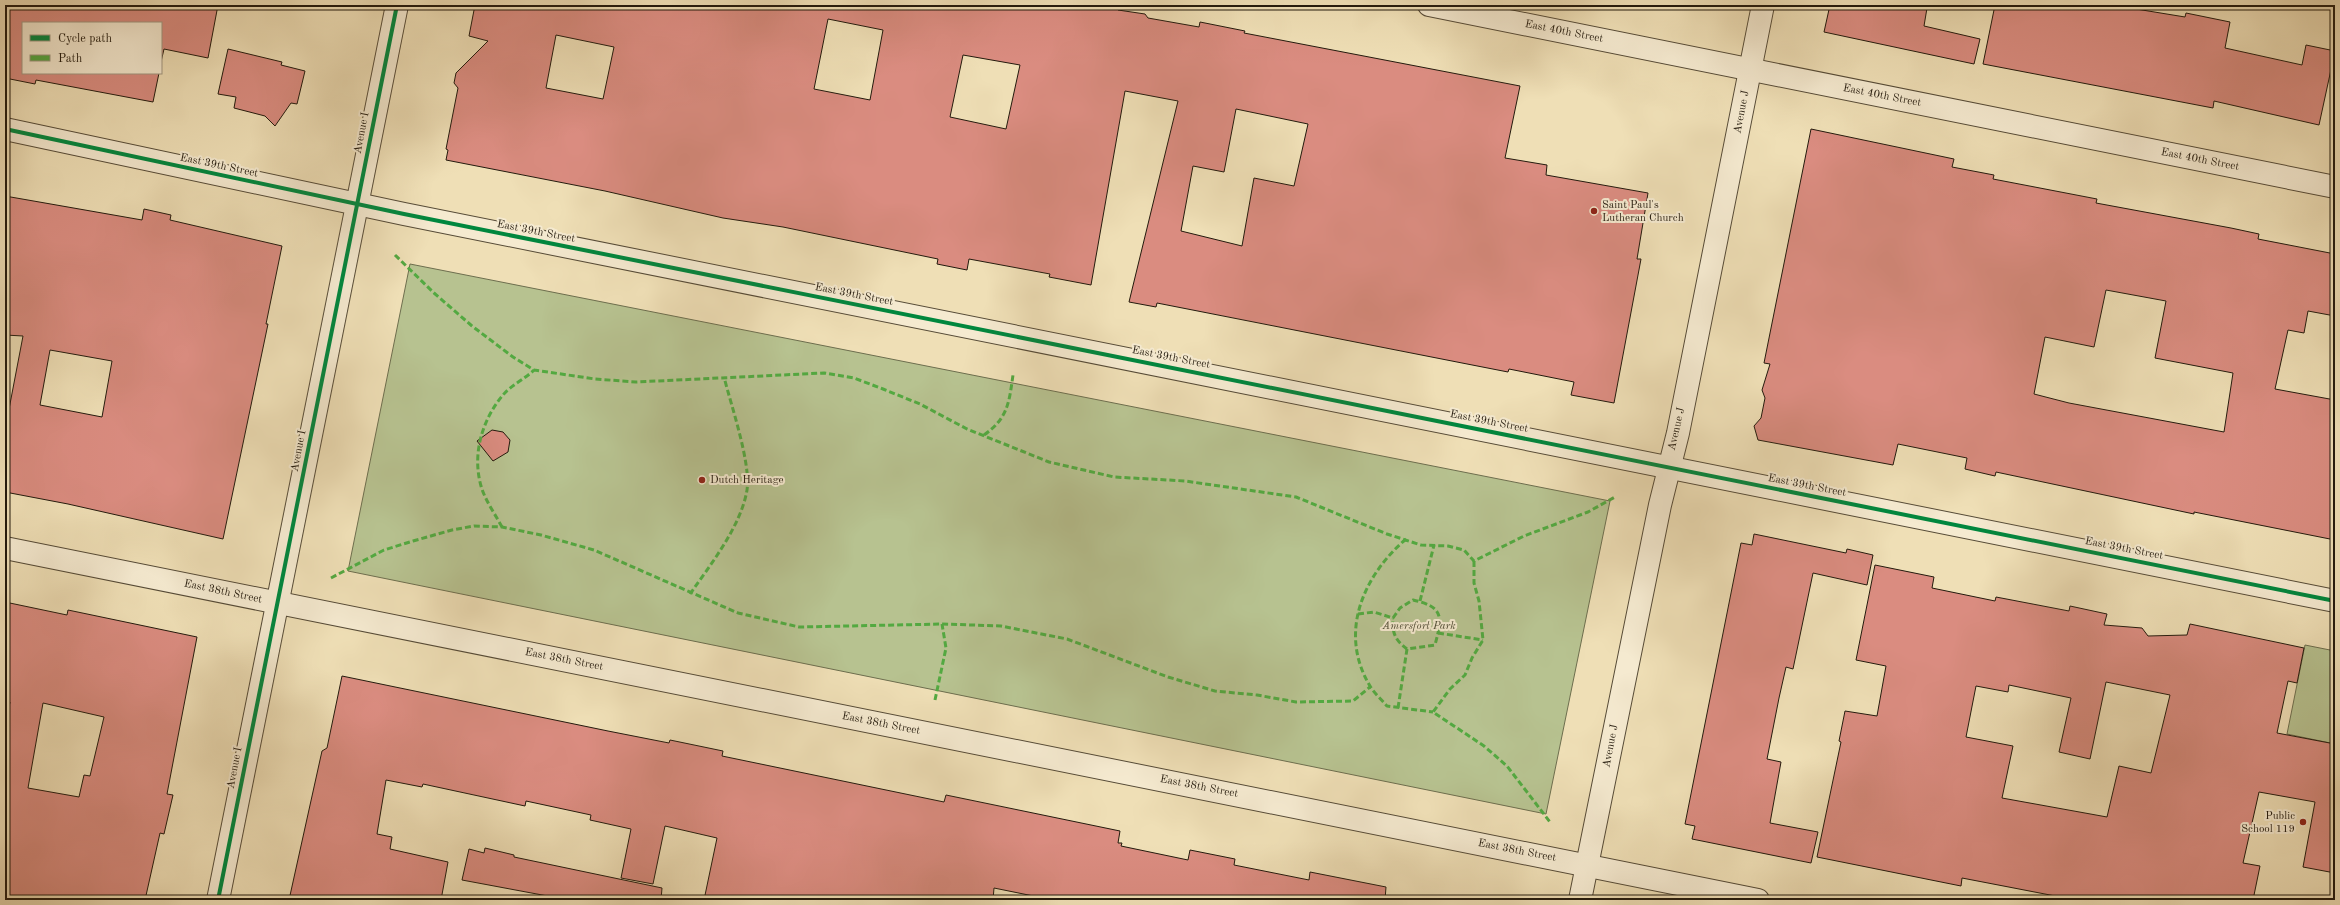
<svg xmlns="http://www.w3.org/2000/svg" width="2340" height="905" font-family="'Old Standard TT',serif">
	<rect width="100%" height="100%" fill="#efdfb6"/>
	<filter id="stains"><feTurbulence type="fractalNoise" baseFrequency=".005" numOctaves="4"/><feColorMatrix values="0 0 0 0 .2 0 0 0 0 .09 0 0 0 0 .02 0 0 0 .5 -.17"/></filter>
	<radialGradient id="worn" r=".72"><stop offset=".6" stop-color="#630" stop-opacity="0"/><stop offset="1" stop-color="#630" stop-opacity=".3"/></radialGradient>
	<g fill="#b7c290" stroke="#6d6e4e">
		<polygon points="410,264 1610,501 1546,814 348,571"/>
		<polygon points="2305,645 2335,651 2335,744 2287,734"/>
	</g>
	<g fill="#da8c80" stroke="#231a0d" fill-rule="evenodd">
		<polygon points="5,5 218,5 208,58 164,49 161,62 161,23 23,23 23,73 159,73 153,102 36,80 35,84 5,78"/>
		<path d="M 475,5 L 1119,5 L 1118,10 L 1145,14 L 1148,18 L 1199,27 L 1200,22 L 1245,31 L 1244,33 L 1520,86 L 1505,158 L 1547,165 L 1546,175 L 1648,193 L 1637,259 L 1641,259 L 1614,403 L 1571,395 L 1574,382 L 1509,369 L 1508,372 L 1457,362 L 1157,303 L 1156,307 L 1129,302 L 1178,101 L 1125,91 L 1091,285 L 1049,277 L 1050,274 L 969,259 L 967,270 L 937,264 L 938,259 L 783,227 L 723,218 L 605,191 L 446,160 L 448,150 L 446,149 L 458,88 L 454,83 L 456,73 L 488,41 L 469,36 ZM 828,19 L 883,30 L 870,100 L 814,89 ZM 556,35 L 614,47 L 603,99 L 546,88 ZM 963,55 L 1020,65 L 1006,129 L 950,117 ZM 1236,109 L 1308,124 L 1294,186 L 1254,178 L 1242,246 L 1181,231 L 1193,166 L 1224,172 Z"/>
		<polygon points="1830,5 1911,5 1927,8 1924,26 1980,39 1974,64 1824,32"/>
		<polygon points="1995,5 2131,5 2130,8 2185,17 2186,13 2230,22 2225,48 2302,65 2306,45 2335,51 2319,125 2214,101 2213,108 1983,64"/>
		<polygon points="228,49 282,62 281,65 305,71 297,104 291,103 275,126 265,116 234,108 236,97 218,94"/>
		<path d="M 1811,129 L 1954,159 L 1952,167 L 1994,175 L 1993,179 L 2097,199 L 2096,203 L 2231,228 L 2259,234 L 2258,239 L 2335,254 L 2335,316 L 2308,311 L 2304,333 L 2288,330 L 2275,389 L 2335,400 L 2335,540 L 2194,512 L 2194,514 L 1996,472 L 1995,476 L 1965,469 L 1967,458 L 1898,444 L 1893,465 L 1758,440 L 1754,426 L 1761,418 L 1765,398 L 1762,390 L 1770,364 L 1764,363 ZM 2106,290 L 2166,301 L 2155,358 L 2233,373 L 2224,432 L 2069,403 L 2034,394 L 2045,337 L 2094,347 Z"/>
		<path d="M 5,196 L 142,220 L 144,209 L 171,215 L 170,220 L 282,246 L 266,324 L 268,324 L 223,539 L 68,504 L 5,492 L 5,430 L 23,336 L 5,335 ZM 50,350 L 112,361 L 102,417 L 40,405 Z"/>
		<polygon points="492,430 503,432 510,440 508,452 493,461 477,441"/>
		<polygon points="1754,534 1846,553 1847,549 1873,555 1867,585 1813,573 1793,669 1786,667 1779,698 1767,759 1781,762 1770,823 1818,832 1811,863 1692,839 1695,826 1685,824 1741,543 1752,545"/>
		<path d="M 1875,565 L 1934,577 L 1932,588 L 1995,601 L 1996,597 L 2069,611 L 2070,606 L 2107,614 L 2104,625 L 2142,628 L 2148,636 L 2187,635 L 2190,624 L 2304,648 L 2297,683 L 2288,681 L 2277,733 L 2335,744 L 2335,873 L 2303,867 L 2315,802 L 2259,792 L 2243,863 L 2260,866 L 2253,900 L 2076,900 L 1962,878 L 1961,886 L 1817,857 L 1841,742 L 1839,741 L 1845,711 L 1877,716 L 1886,666 L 1856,660 ZM 2106,682 L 2170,695 L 2151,773 L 2119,766 L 2107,817 L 2002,798 L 2013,746 L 1966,737 L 1976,686 L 2008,692 L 2009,685 L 2071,698 L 2059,752 L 2090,759 Z"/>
		<path d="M 5,602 L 67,615 L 68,610 L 197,637 L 167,794 L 173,795 L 164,834 L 160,833 L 145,900 L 5,900 L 5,728 L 10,702 L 5,701 ZM 43,703 L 104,717 L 90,776 L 84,775 L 79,797 L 28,788 Z"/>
		<polygon points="342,676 608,731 669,743 670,740 723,751 722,756 944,802 946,795 1120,831 1118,843 1122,843 1121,846 1188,860 1190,850 1235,859 1234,865 1309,880 1310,872 1386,887 1385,900 1053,900 994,888 993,900 704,900 717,838 665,826 653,884 621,878 631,829 590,820 591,815 526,801 525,806 423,784 422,787 386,780 377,834 392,837 390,849 448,862 441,900 289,900 322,751 327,748"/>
		<polygon points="485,848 514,855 514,857 662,888 661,900 569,900 462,880 469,849 484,853"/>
	</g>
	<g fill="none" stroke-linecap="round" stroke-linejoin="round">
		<g stroke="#564b37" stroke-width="24">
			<g id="street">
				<polyline points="1429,5 2335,187"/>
				<polyline points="5,129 404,214 2335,601"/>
				<polyline points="5,548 1758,900"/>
				<polyline points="218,900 397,5"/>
				<polyline points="1580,900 1660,505 1678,433 1763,5"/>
			</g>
		</g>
		<use href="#street" stroke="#f5ead0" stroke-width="22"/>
		<g stroke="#53a941" stroke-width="3" stroke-dasharray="6 3" stroke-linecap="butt">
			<polyline points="395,255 434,293 472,326 513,357 534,370 595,379 636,382 824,373 854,378 883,389 920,404 967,429 1049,462 1114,477 1185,481 1296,497 1387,534 1421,545 1448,546 1464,550 1474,561 1524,536 1588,512 1615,497"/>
			<path d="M 984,435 C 1008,418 1009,403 1013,375"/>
			<path d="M 502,527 C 495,514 485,500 481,486 C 472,454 482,420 503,395 C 511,385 525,379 534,370"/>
			<path d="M 1406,539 C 1363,576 1338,633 1370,686 C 1374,693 1382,700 1387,706 L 1433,712"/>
			<polyline points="1474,561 1474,583 1479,601 1483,640 1472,658 1465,675 1450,689 1433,712 1484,746 1507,766 1550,822"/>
			<polyline points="331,578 384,550 413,541 452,530 474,526 502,527 541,535 594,550 738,613 799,627 942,624 1001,626 1067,639 1168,677 1215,691 1257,695 1296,702 1353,701 1370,687"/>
			<path d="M 690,594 C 711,564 741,526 747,490 C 751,463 731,405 724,377"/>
			<polyline points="1420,601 1434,545"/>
			<path d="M 1358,614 L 1374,612 L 1393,618 L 1400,608 L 1413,600 C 1445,607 1442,618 1435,645 L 1407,649 C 1395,640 1392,633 1393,618"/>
			<polyline points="1438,633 1483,640"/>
			<polyline points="935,700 946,648 942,624"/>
			<polyline points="1398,708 1407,649"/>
		</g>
		<g stroke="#f5ead0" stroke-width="6">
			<g id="cycleway">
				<polyline points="5,129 404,214 2335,601"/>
				<polyline points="218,900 397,5"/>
			</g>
		</g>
		<use href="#cycleway" stroke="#00873e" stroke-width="4"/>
	</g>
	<g fill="#8f2418" stroke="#f5ead0" stroke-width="1.5">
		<circle cx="1594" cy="211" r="4"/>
		<circle cx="702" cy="480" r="4"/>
		<circle cx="2303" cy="822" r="4"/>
	</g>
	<g text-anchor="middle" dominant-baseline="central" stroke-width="4" stroke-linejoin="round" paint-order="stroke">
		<g font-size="11" fill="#231a0d" stroke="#f5ead0">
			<text transform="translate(1564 32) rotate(11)">East 40th Street</text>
			<text transform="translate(1882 96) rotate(11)">East 40th Street</text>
			<text transform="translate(1742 112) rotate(-79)">Avenue J</text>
			<text transform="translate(362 133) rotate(-79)">Avenue I</text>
			<text transform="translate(2200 160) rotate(11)">East 40th Street</text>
			<text transform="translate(219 166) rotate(12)">East 39th Street</text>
			<text transform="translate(536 232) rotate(11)">East 39th Street</text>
			<text transform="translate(854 295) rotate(11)">East 39th Street</text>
			<text transform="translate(1171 358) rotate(11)">East 39th Street</text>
			<text transform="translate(1489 422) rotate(11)">East 39th Street</text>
			<text transform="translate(1677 429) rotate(-77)">Avenue J</text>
			<text transform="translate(299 451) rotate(-79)">Avenue I</text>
			<text transform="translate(1807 486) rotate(11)">East 39th Street</text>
			<text transform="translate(2124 549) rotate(11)">East 39th Street</text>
			<text transform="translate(223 592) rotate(12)">East 38th Street</text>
			<text transform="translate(564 660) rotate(11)">East 38th Street</text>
			<text transform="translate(881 724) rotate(11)">East 38th Street</text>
			<text transform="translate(1611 746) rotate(-79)">Avenue J</text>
			<text transform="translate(235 768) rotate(-79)">Avenue I</text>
			<text transform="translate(1199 787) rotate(11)">East 38th Street</text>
			<text transform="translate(1517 851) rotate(11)">East 38th Street</text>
		</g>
		<g font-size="11" fill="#231a0d" stroke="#f5ead0" text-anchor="start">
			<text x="1602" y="205">Saint Paul's<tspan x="1602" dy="13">Lutheran Church</tspan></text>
			<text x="710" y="480">Dutch Heritage</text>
			<text x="2295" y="816" text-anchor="end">Public<tspan x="2295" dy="13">School 119</tspan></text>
		</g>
		<g font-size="11" font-style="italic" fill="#4f4c34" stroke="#f5ead0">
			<text x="1419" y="626">Amersfort Park</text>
		</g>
	</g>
	<rect width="2340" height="905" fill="none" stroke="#efdfb6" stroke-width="20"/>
	<rect x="6" y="6" width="2328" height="893" fill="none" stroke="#231a0d" stroke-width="2"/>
	<rect x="10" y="10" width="2320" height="885" fill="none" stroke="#231a0d"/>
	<rect x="22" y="22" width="140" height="52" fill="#f5ead0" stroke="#a19782"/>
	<rect x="30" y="35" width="20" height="6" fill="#00873e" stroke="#a19782"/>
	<text x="58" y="42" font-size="12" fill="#231a0d">Cycle path</text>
	<rect x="30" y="55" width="20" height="6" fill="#53a941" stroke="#a19782"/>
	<text x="58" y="62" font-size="12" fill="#231a0d">Path</text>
	<rect width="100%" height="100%" filter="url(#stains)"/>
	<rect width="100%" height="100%" fill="url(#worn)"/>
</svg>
